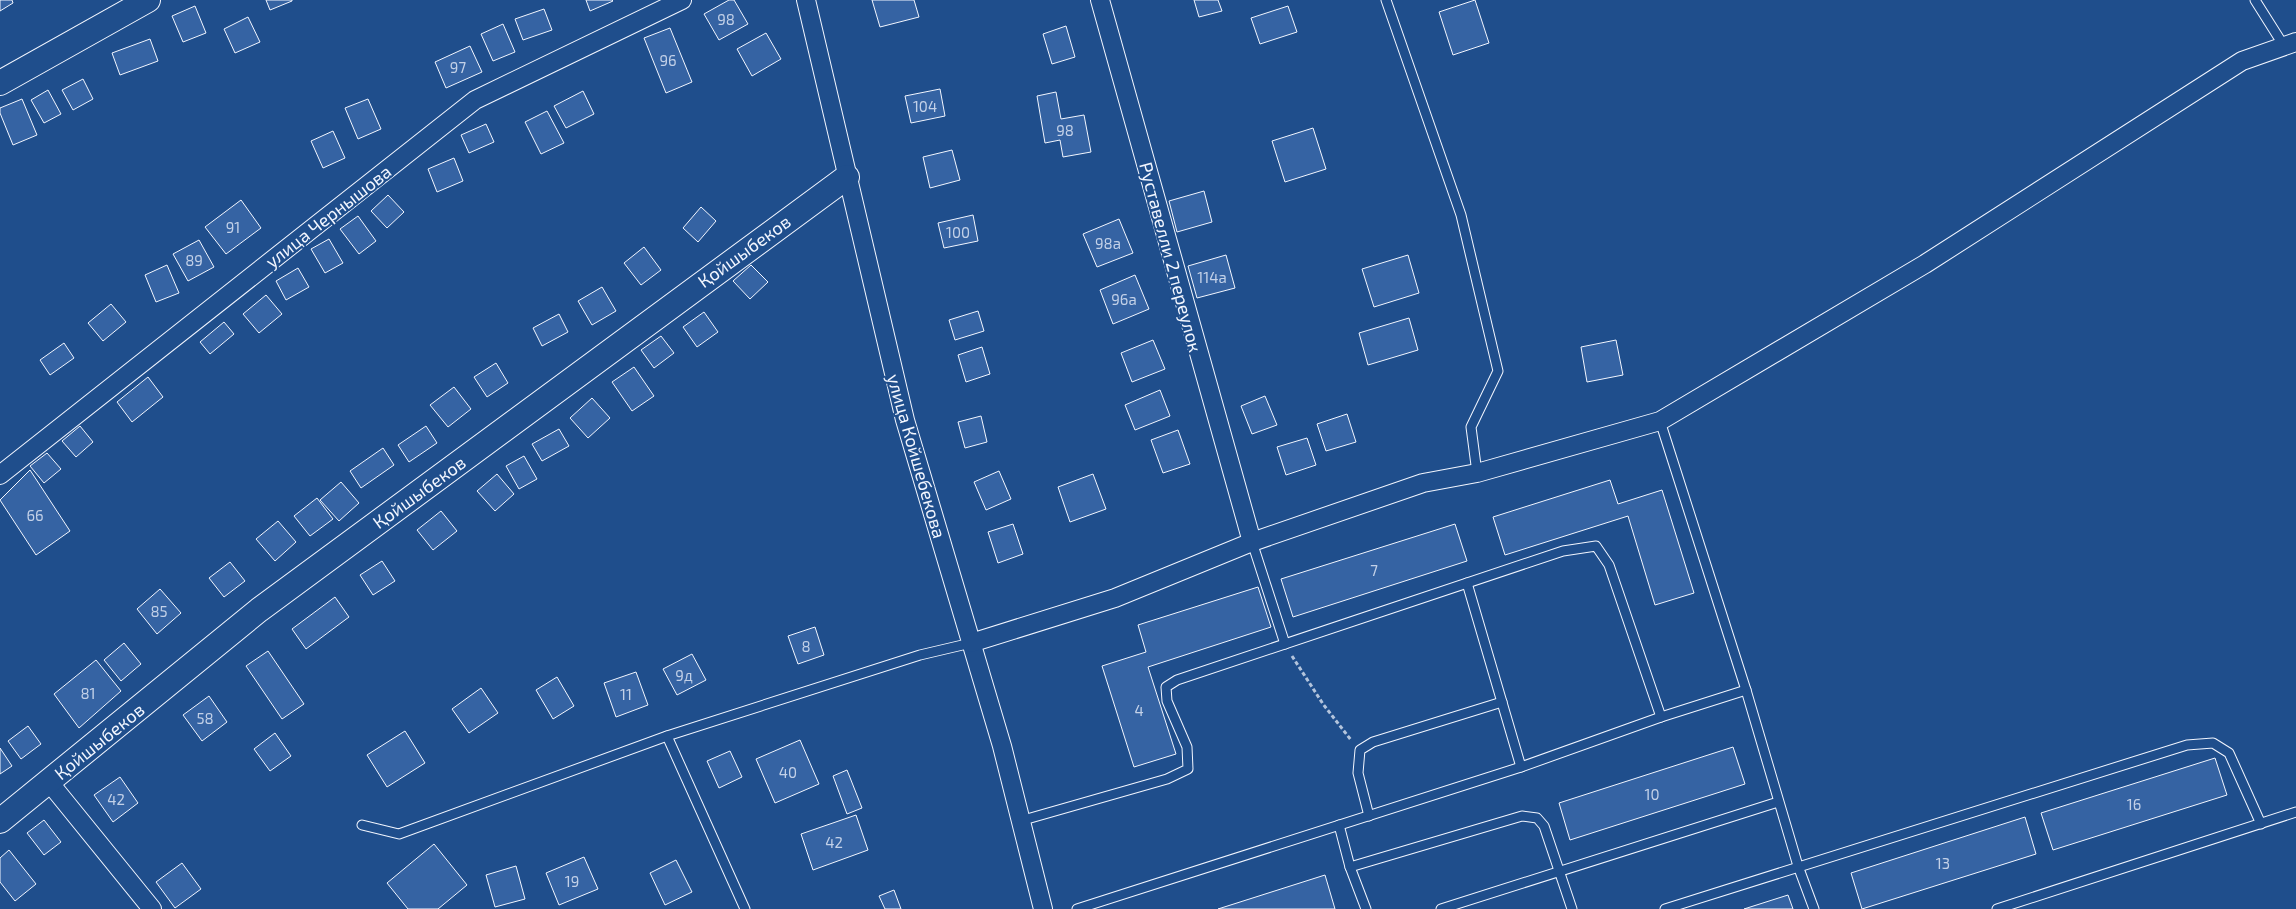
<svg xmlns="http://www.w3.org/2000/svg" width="2296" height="909" font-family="'Exo 2',sans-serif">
	<rect width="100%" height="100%" fill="#1f4e8c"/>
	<g fill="#3563a3" stroke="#f2f6ff">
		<polygon points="0,0 12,0 13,3 0,11"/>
		<polygon points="266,0 292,0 292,1 270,10"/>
		<polygon points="586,0 612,0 613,1 590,11"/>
		<polygon points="729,0 734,0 748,24 719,40 704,14"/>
		<polygon points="872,0 914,0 919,17 880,27"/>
		<polygon points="1194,0 1218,0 1222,11 1199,17"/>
		<polygon points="1475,0 1489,43 1453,55 1439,12"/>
		<polygon points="195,6 206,33 183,42 172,16"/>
		<polygon points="1288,6 1297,32 1260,44 1251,18"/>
		<polygon points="544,9 552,30 523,40 515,19"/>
		<polygon points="248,17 260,42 235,53 224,29"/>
		<polygon points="503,24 515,52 493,61 481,34"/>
		<polygon points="1066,26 1075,57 1052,64 1043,34"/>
		<polygon points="670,28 692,82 666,93 644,38"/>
		<polygon points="766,33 781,59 752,76 737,49"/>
		<polygon points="150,39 158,61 120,75 112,53"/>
		<polygon points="470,46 482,72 446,88 435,62"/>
		<polygon points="83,79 93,99 73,110 62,90"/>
		<polygon points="940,89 945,116 911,123 905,96"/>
		<polygon points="48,90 61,114 44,123 31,100"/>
		<polygon points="583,91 594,114 566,128 554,106"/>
		<polygon points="1056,92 1061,119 1084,115 1091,152 1063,157 1060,140 1045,143 1037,96"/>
		<polygon points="22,99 37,135 13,145 0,113 0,108"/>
		<polygon points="368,99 381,129 358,139 345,108"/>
		<polygon points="547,111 564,143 541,154 525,122"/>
		<polygon points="486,124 494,142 469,153 461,135"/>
		<polygon points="1313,128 1326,169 1285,182 1272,141"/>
		<polygon points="333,131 345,158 323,168 311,141"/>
		<polygon points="952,150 960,180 930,188 923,157"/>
		<polygon points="454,158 463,181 437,192 428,169"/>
		<polygon points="1204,191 1212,222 1177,232 1169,201"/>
		<polygon points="388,195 404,212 387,228 371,211"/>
		<polygon points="241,200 261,228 226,254 205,227"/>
		<polygon points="701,207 716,221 698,242 683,228"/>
		<polygon points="973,215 978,241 944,248 938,223"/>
		<polygon points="358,216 376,241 359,254 340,229"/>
		<polygon points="1119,219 1133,253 1097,267 1083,234"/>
		<polygon points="329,239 343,263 325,273 311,249"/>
		<polygon points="199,240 214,267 188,281 173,254"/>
		<polygon points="644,247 661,270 641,285 624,263"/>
		<polygon points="1226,255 1235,288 1197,298 1188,266"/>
		<polygon points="1408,255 1419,293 1374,307 1362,269"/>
		<polygon points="167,265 179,293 156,302 145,275"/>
		<polygon points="751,265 768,282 750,299 733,281"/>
		<polygon points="298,268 309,287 286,300 276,281"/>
		<polygon points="1135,275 1149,309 1113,324 1100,290"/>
		<polygon points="602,287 616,311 592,325 578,301"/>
		<polygon points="266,295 282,314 259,333 243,314"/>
		<polygon points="111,304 126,322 103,341 88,323"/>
		<polygon points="978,311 984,331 955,340 949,320"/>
		<polygon points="704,312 718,332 697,347 683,327"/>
		<polygon points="559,314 568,332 542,346 533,328"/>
		<polygon points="1409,318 1418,350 1368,365 1359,333"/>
		<polygon points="224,322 234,334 210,354 200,342"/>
		<polygon points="661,336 674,353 654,368 641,350"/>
		<polygon points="1153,340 1165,369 1132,382 1121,353"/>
		<polygon points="1616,340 1623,375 1587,382 1581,347"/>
		<polygon points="64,343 74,358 50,375 40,360"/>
		<polygon points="982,347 990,374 966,382 958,355"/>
		<polygon points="496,363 508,383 487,397 474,377"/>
		<polygon points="634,367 654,396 632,411 612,382"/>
		<polygon points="148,377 163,397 132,422 117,402"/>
		<polygon points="454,387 471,409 448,427 430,405"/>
		<polygon points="1160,390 1170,416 1135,430 1125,405"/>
		<polygon points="1265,396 1277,425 1252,434 1241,406"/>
		<polygon points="592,398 610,418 588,438 570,418"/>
		<polygon points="1347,414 1356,442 1326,451 1317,424"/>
		<polygon points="981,416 987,442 965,448 958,422"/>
		<polygon points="80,426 93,442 76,457 62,441"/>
		<polygon points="426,426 437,443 409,462 398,445"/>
		<polygon points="559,429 569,446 542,461 532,444"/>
		<polygon points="1178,430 1190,464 1163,473 1151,440"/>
		<polygon points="1307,438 1316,465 1286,475 1277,447"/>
		<polygon points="383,448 394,465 361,488 350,471"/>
		<polygon points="47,453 61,469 44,483 30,466"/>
		<polygon points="524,456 537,479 519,489 506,466"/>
		<polygon points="30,470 70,531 36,555 0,500"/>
		<polygon points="999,471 1011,499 986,510 974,482"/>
		<polygon points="497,474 514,494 495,511 477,491"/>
		<polygon points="1093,474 1106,509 1070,522 1058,487"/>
		<polygon points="1610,480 1618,504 1662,490 1694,593 1655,605 1628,516 1505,555 1493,517"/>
		<polygon points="341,482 359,503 339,521 320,500"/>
		<polygon points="317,498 333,519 310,536 294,516"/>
		<polygon points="441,511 457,531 433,550 417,530"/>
		<polygon points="278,521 296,542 275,561 256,539"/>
		<polygon points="1013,524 1023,554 998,563 988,532"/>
		<polygon points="1455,524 1467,561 1293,617 1281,579"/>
		<polygon points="382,561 395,581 373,595 360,575"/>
		<polygon points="230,562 245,581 224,597 209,578"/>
		<polygon points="1258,587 1271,627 1148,667 1176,754 1134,767 1102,666 1146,652 1138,625"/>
		<polygon points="160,589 181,613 157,634 137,609"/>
		<polygon points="335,597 349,617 306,649 292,629"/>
		<polygon points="815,627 824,655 798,664 788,636"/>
		<polygon points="124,643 141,664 121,681 104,660"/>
		<polygon points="268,651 304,704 282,719 246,666"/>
		<polygon points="692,654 706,680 677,695 663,669"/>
		<polygon points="96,660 121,691 79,728 54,694"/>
		<polygon points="636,672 648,705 616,717 604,683"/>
		<polygon points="557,677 574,706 553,719 536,690"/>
		<polygon points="481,688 498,713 469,733 452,709"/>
		<polygon points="209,696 227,722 202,741 183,715"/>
		<polygon points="28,726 41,744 21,759 8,741"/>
		<polygon points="405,731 425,763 387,787 367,755"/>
		<polygon points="275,733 291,756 270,771 254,749"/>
		<polygon points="800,740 819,784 775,803 756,759"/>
		<polygon points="1733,747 1745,784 1570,840 1559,803"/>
		<polygon points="0,748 12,766 0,774"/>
		<polygon points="730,751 742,777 719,788 707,761"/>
		<polygon points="2215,758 2227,795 2053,850 2041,813"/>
		<polygon points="847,770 862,808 847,814 833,776"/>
		<polygon points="120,777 138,803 113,822 94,795"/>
		<polygon points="856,815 868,850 813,870 801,834"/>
		<polygon points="2025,817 2036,854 1862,909 1851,873"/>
		<polygon points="44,820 61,842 44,855 27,833"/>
		<polygon points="434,844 467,885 438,909 408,909 387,883"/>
		<polygon points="9,850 36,884 15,901 0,882 0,858"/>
		<polygon points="584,857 598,889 559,905 546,873"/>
		<polygon points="676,860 692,892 665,905 650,873"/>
		<polygon points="182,863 201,889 175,908 156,882"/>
		<polygon points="516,866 525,899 495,907 486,875"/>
		<polygon points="1325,875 1335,909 1218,909"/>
		<polygon points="894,890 901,909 885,909 879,896"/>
		<polygon points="1788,895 1793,909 1744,909"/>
	</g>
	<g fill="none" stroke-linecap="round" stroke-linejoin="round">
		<g stroke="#f2f6ff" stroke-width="11">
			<g id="lane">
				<polyline points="1386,0 1461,215 1498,371 1471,427 1477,473"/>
				<polyline points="2255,0 2284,46"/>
				<polyline points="1660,421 1746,690 1798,866 1814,909"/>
				<polyline points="1252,542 1285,644"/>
				<polyline points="1467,583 1521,767"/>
				<polyline points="667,736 745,909"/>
				<polyline points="1369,816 1358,773 1360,750 1373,742 1502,702"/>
				<polyline points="1020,821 1167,779 1188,769 1187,747 1167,701 1166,687 1177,680 1563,551 1596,546 1609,565 1661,717"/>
				<polyline points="362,825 399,834 667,736 920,655 971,643"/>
				<polyline points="1339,825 1350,867"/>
				<polyline points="1077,909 1521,767 1661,717 1746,690"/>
				<polyline points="1366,909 1350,867 1522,816 1537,818 1544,826 1572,909"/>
				<polyline points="1441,909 1778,802"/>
				<polyline points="1665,909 2187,745 2213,743 2229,753 2261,824"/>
				<polyline points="1997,909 2296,812"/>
			</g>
		</g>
		<g stroke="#f2f6ff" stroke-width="20">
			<g id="street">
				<polyline points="806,0 905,420 1002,746 1043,909"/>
				<polyline points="1100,0 1252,542"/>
				<polyline points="0,475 475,100 682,0"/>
				<polyline points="971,643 1115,598 1252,542 1423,483 1477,473 1660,421 1925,264 2242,61 2296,42"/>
				<polyline points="49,782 152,909"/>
			</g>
		</g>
		<g stroke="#f2f6ff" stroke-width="26">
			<g id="secondary">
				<polyline points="0,83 148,0"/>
				<polyline points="0,821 259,610 847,177"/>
			</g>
		</g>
		<polyline stroke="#b3c4dc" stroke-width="3" stroke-dasharray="4 2.5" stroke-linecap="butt" points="1292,656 1323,704 1351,740"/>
		<use href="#lane" stroke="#1f4e8c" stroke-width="9"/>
		<use href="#street" stroke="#1f4e8c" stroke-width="18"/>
		<use href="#secondary" stroke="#1f4e8c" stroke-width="24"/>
	</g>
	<g text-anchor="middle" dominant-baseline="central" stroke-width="4" stroke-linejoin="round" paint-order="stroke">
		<g font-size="15" fill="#c3d1e8">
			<text x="726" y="19">98</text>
			<text x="668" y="60">96</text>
			<text x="458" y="67">97</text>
			<text x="925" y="106">104</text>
			<text x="1065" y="130">98</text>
			<text x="233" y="227">91</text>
			<text x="958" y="232">100</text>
			<text x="1108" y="243">98а</text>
			<text x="194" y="260">89</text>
			<text x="1212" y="277">114а</text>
			<text x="1124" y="299">96а</text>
			<text x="35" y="515">66</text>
			<text x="1374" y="570">7</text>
			<text x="159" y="611">85</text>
			<text x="806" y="646">8</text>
			<text x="684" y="675">9д</text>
			<text x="88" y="693">81</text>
			<text x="626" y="694">11</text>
			<text x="1139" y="710">4</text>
			<text x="205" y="718">58</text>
			<text x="788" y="772">40</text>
			<text x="1652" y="794">10</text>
			<text x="116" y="799">42</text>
			<text x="2134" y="804">16</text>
			<text x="834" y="842">42</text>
			<text x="1943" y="863">13</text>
			<text x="572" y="881">19</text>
		</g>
		<g font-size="18" fill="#f2f6ff" stroke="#1f4e8c">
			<text transform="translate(328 216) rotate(-38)">улица Чернышова</text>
			<text transform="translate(744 251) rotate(-36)">Қойшыбеков</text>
			<text transform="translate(1171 257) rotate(75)">Руставелли 2 переулок</text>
			<text transform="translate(917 456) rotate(74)">улица Койшебекова</text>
			<text transform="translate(419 492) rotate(-36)">Қойшыбеков</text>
			<text transform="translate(99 741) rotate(-39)">Қойшыбеков</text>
		</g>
	</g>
</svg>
